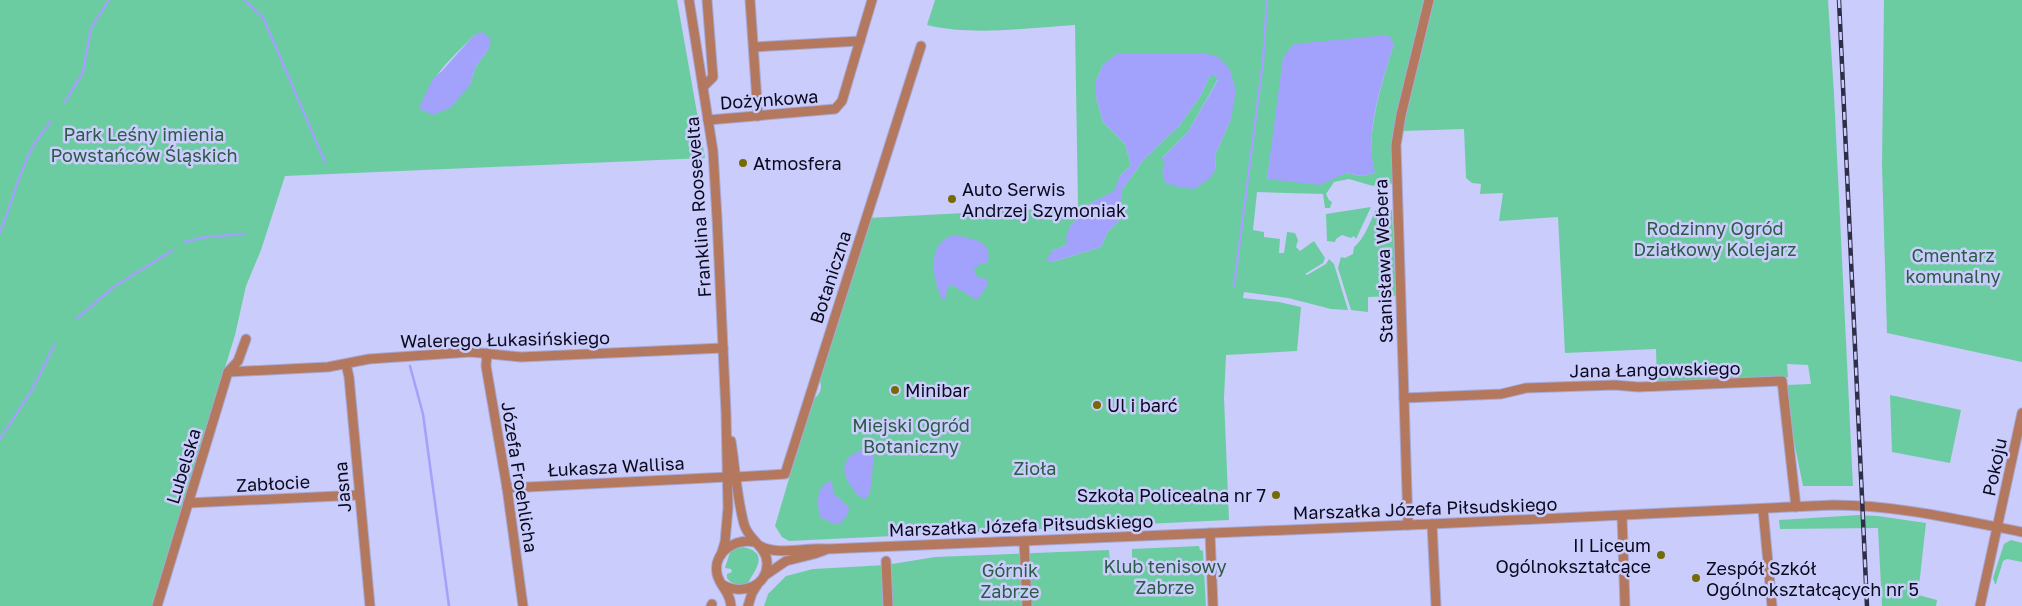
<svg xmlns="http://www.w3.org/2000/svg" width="2022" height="606" font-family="'Golos Text',sans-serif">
	<rect width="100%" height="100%" fill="#caccfc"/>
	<g fill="#6ccca1" fill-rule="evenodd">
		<path d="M 0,0 L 677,0 L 705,158 L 285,176 L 261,250 L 246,286 L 235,335 L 152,606 L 0,606 ZM 474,35 L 489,48 L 475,68 L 470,85 L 428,91 C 436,71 459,51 474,35 Z"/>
		<path d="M 935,0 L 1424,0 L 1394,129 L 1392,146 L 1393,184 L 1381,181 L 1373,186 L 1349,179 L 1334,182 L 1326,194 L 1329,200 L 1332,202 L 1330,208 L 1325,208 L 1323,194 L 1257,192 L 1253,230 L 1264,232 L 1264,237 L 1280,239 L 1279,253 L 1284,253 L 1287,232 L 1295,233 L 1298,240 L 1296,247 L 1300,251 L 1314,241 L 1325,258 L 1323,263 L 1305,274 L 1307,275 L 1326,264 L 1329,259 L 1334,264 L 1348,310 L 1331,309 L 1288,298 L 1244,292 L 1243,298 L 1279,302 L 1301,307 L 1297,351 L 1226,355 L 1224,398 L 1229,520 L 789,541 L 782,537 L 775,526 L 812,401 C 821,393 823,389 819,378 L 868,218 L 1078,207 L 1075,25 C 1028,28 972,36 927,25 ZM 1394,43 C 1382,84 1365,131 1374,173 L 1362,176 L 1346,173 L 1267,179 L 1271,152 ZM 1103,65 L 1230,70 L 1231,119 L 1215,155 L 1216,169 L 1162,158 L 1188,132 L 1218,79 L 1214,75 L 1210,75 L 1201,95 L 1179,126 L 1144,159 L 1122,190 L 1122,214 L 1117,223 L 1108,231 L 1101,247 L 1052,262 L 1052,251 L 1067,244 L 1070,226 L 1081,216 L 1087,205 L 1115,191 L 1120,176 L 1131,165 L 1125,144 L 1103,122 L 1096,96 L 1096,81 Z"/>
		<polygon points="1433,0 1828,0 1834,94 1853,486 1803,486 1788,412 1786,385 1811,384 1808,365 1787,364 1788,377 1785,378 1657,383 1656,349 1565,353 1558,217 1499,221 1503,193 1480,194 1481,184 1472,183 1466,178 1464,129 1402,131"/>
		<polygon points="1884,0 2022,0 2022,362 1887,333 1882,165"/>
		<polygon points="1371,207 1356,239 1354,236 1351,238 1342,235 1336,239 1335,242 1327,241 1326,214"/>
		<path d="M 1380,210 L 1381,212 L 1392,210 L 1396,296 L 1368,297 L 1368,312 L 1351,310 L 1338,268 L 1341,257 L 1345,258 L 1353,254 L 1354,247 C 1364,239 1370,223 1375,211 Z"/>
		<polygon points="1890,395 1961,410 1950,463 1892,452"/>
		<polygon points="1859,515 1878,516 1926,523 1918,595 1937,600 1936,606 1882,606 1878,528 1780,529 1779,520"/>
		<polygon points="2011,540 2022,543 2022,562 2007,559 2003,561 1996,584 1995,584 1993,578 2004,544"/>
		<polygon points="1199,546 1200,550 1203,551 1206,606 764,606 768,594 786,576 813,569 886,565 935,557 1109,550 1110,563 1115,566 1115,568 1127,567 1127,565 1132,561 1132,549"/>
		<path d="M 743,547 C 772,553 753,572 747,585 C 738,585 732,585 727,578 L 727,574 L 732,572 L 731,569 L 725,568 L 731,549 Z"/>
	</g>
	<g fill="#a2a1fb">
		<polygon points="482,32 491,39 489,48 475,68 470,85 450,108 432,115 419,108 433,78 442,71 474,35"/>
		<path d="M 1388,35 L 1394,43 C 1382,84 1364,131 1375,173 L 1362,176 L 1346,173 L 1320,185 L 1267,179 L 1283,57 L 1294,44 Z"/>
		<polygon points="1203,53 1219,57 1230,70 1236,91 1231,119 1215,155 1216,169 1209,179 1194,189 1179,187 1165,183 1162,171 1165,164 1162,158 1188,132 1218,80 1214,75 1210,75 1201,95 1179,126 1144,159 1122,190 1122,214 1117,223 1108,231 1101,247 1052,262 1046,261 1052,251 1067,244 1066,237 1070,226 1081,216 1087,205 1114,191 1120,176 1131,165 1125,144 1103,122 1096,96 1096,81 1103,65 1116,54"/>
		<path d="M 955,235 C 971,239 995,240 987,264 L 981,263 L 974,269 L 975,274 L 978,277 L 987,279 L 987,286 L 978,299 L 975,299 L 952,285 L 948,287 L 945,299 L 942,299 C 932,279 926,240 955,235 Z"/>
		<path d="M 862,450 L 874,455 L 870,493 L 865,499 C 858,497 855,493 851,486 C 840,470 842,457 862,450 Z"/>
		<path d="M 832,480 L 833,493 L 849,507 L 848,514 L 840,524 L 832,523 L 820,517 C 817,502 815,486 832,480 Z"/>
	</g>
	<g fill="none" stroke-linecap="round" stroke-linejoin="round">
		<g stroke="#a2a1fb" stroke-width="2.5">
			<polyline points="244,0 263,17 325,162"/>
			<polyline points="65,102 83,72 91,28 109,0"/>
			<path d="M 0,232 C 13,202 19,168 37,140 C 41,134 47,127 51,121"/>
			<polyline points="184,242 206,237 244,234"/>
			<polyline points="1234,286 1263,62 1267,0"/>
			<polyline points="76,319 115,286 173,250"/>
			<polyline points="410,366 423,414 449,606"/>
			<polyline points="0,439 32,390 55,344"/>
		</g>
		<g stroke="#a7a9d4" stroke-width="11">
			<g id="minor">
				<polyline points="689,0 713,151 717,218 726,413 728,508 725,542 721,555"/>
				<polyline points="750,0 758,116"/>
				<polyline points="754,47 860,41"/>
				<polyline points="703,87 713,77 707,0"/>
				<polyline points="708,120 835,109 842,101 872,0"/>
				<polyline points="487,353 486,366 507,488 523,606"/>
				<polyline points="346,364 349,377 370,606"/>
				<polyline points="228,372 328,367 369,359 471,352 521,357 723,348"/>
				<polyline points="1404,398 1501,394 1526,388 1615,385 1638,387 1782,381 1796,507"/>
				<polyline points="737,477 785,474 921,46"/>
				<polyline points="507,488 727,477"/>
				<polyline points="188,503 359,495"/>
				<polyline points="1763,509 1772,606"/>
				<polyline points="1622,516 1625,606"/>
				<polyline points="1432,524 1436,606"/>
				<polyline points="1408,525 1396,145 1401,115 1429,0"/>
				<polyline points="1210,533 1213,606"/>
				<polyline points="1024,541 1027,606"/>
				<path d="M 760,546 C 777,556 807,547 827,549 L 1432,524 L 1833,505 C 1898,505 1959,520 2022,532"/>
				<polyline points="886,561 888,606"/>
				<polyline points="764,576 786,561 814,554 825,550"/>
				<path d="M 723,585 C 742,595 768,587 767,562 C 766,546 748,540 744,524 C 737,499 735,467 731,441"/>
				<polyline points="157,606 228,372 238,361 246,339"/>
				<polyline points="711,606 712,604"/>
				<path d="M 731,606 C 730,591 720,587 717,574 C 713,552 735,538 755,542"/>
				<polyline points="748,606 752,593 757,585"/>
				<polyline points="1980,606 2022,413"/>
			</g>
		</g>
		<use href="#minor" stroke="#b4785f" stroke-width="9"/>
		<g stroke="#2f2e48" stroke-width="4.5">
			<polyline id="rail" points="1839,0 1867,606"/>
		</g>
		<use href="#rail" stroke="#caccfc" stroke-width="2.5" stroke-dasharray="8" stroke-linecap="butt"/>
	</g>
	<g fill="#756b05" stroke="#caccfc" stroke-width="2">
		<circle cx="743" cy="163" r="5"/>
		<circle cx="952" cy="199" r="5"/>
		<circle cx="895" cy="390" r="5"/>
		<circle cx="1097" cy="405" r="5"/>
		<circle cx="1276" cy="495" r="5"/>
		<circle cx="1661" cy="555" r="5"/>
		<circle cx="1696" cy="578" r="5"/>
	</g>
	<g text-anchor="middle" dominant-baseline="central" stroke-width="5" stroke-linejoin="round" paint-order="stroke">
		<g font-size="18" fill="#0a091d" stroke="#caccfc">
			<text transform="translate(769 99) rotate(-4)">Dożynkowa</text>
			<text transform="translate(698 207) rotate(-94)">Franklina Roosevelta</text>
			<text transform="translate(1383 261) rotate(-92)">Stanisława Webera</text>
			<text transform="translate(830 277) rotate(-72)">Botaniczna</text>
			<text transform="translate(505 339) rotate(-1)">Walerego Łukasińskiego</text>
			<text transform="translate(1655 369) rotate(-1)">Jana Łangowskiego</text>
			<text transform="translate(183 466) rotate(-73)">Lubelska</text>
			<text transform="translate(616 466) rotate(-3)">Łukasza Wallisa</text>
			<text transform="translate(1994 467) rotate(-78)">Pokoju</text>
			<text transform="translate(520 477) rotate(81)">Józefa Froehlicha</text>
			<text transform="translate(273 483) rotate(-3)">Zabłocie</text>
			<text transform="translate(342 487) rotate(-95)">Jasna</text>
			<text transform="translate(1425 508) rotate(-2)">Marszałka Józefa Piłsudskiego</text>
			<text transform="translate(1021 525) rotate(-2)">Marszałka Józefa Piłsudskiego</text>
		</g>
		<g font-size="18" fill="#2c5b46" stroke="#caccfc">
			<text x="144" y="134">Park Leśny imienia<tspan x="144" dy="21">Powstańców Śląskich</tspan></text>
			<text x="1715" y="228">Rodzinny Ogród<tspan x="1715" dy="21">Działkowy Kolejarz</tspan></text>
			<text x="1953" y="255">Cmentarz<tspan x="1953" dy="21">komunalny</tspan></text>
			<text x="911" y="425">Miejski Ogród<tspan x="911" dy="21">Botaniczny</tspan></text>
			<text x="1035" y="468">Zioła</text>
			<text x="1165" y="566">Klub tenisowy<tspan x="1165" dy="21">Zabrze</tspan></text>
			<text x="1010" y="570">Górnik<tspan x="1010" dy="21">Zabrze</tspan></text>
		</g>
		<g font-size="18" fill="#0a091d" stroke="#caccfc" text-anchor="start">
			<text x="753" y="163">Atmosfera</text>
			<text x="962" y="189">Auto Serwis<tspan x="962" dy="21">Andrzej Szymoniak</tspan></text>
			<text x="905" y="390">Minibar</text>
			<text x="1107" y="405">Ul i barć</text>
			<text x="1266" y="495" text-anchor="end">Szkoła Policealna nr 7</text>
			<text x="1651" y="545" text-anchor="end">II Liceum<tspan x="1651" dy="21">Ogólnokształcące</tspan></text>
			<text x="1706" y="568">Zespół Szkół<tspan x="1706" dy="21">Ogólnokształcących nr 5</tspan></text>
		</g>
	</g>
</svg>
